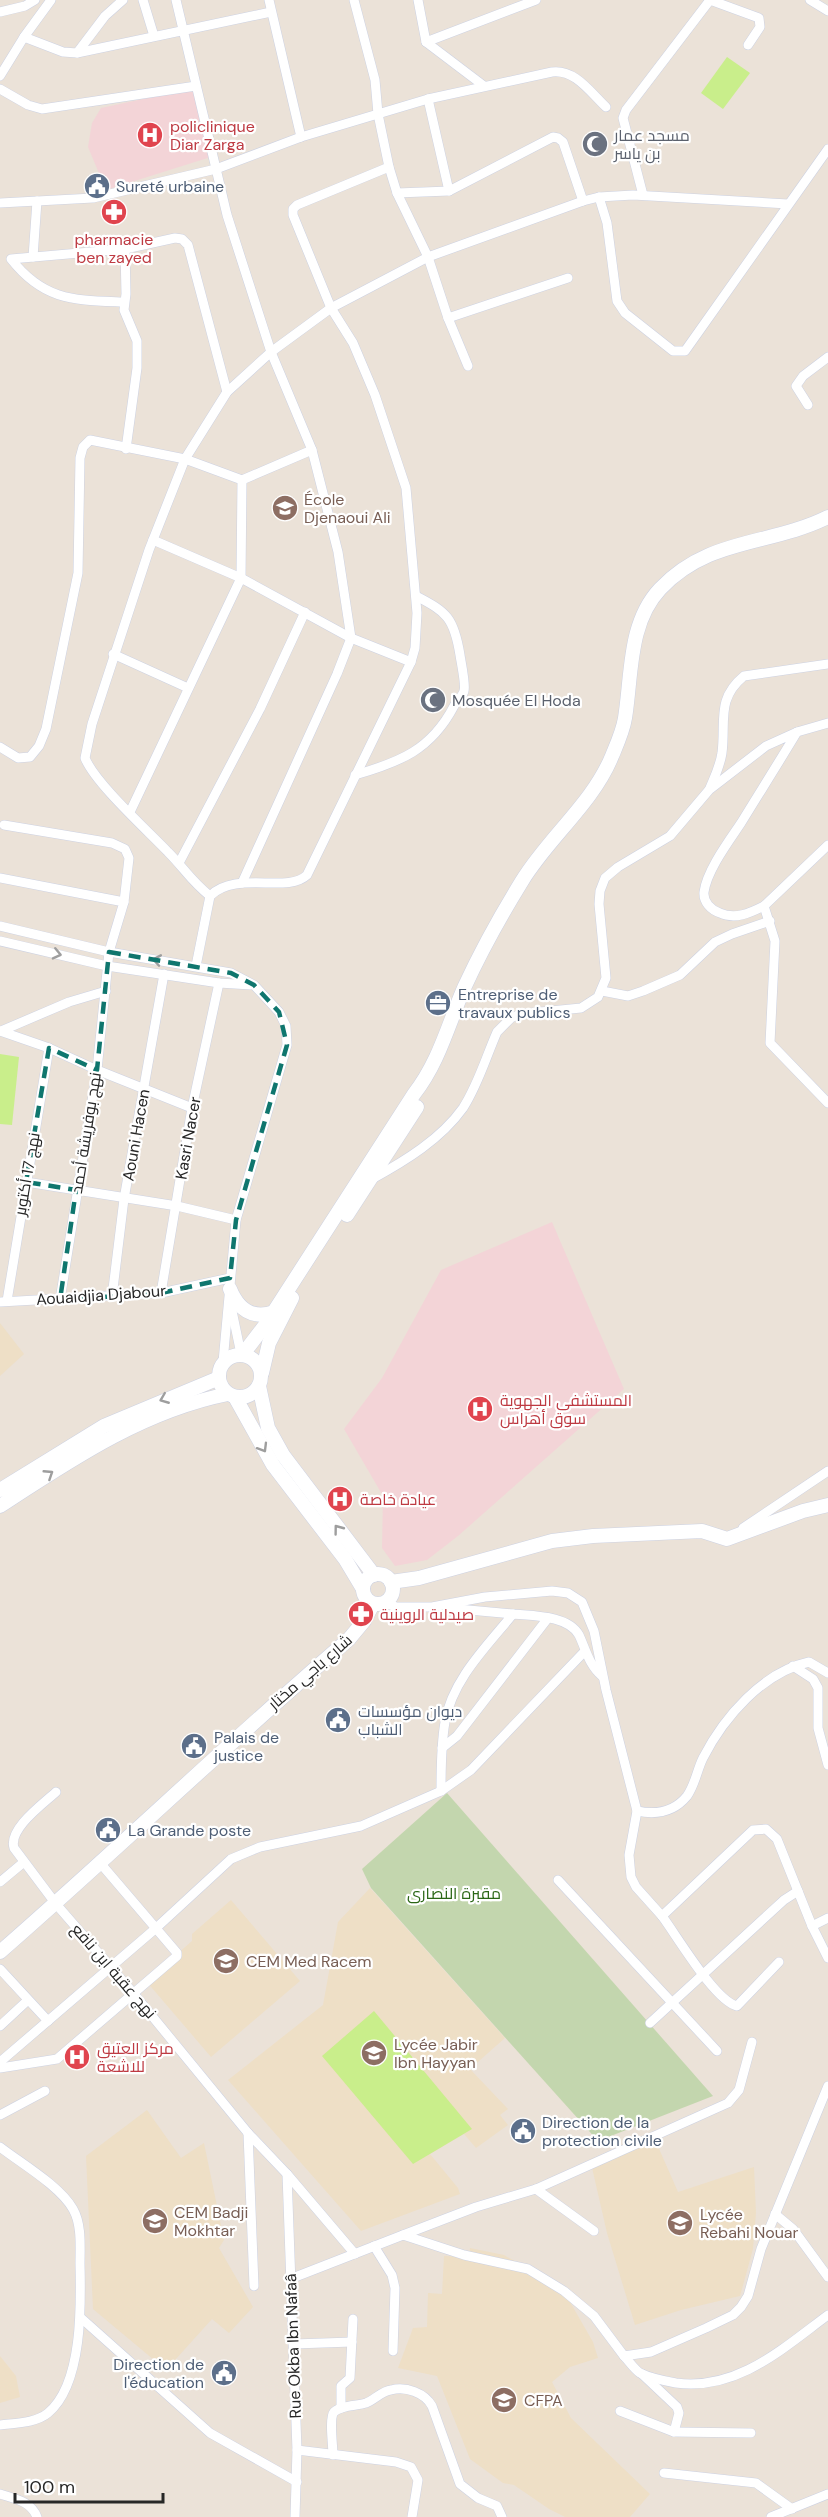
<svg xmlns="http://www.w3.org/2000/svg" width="828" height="2517" font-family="'DM Sans',Cairo,sans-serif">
	<rect width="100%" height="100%" fill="#ebe2d8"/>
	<g fill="#eedfc6">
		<polygon points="0,1323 24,1354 0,1376"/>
		<polygon points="370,1888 505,2038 470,2069 508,2109 500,2115 508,2125 476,2148 464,2134 430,2154 458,2188 460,2194 361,2231 228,2080 323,2005 338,1922"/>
		<polygon points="231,1900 300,1981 211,2057 146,1981 192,1941 192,1934"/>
		<polygon points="147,2110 181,2158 204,2143 224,2240 219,2248 253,2307 229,2333 212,2319 166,2370 93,2309 86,2156"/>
		<polygon points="653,2135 678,2192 754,2167 756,2213 753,2249 740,2296 681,2310 635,2325 607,2233 590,2159"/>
		<polygon points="470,2248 504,2255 562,2288 593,2342 598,2358 570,2367 552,2382 571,2418 650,2494 630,2517 565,2517 549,2509 514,2485 503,2483 470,2459 437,2376 398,2368 413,2328 427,2327 428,2293 442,2294 444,2256 469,2257"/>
		<polygon points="0,2356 16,2376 20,2397 0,2403"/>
	</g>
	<g fill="#f3d4d7">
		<polygon points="199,87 214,156 106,190 88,147 92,123 101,108"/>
		<polygon points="552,1222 624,1389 458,1536 427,1560 395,1566 382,1548 383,1496 344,1429 382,1378 441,1270"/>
	</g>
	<polygon fill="#c3d6ae" points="447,1793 713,2096 598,2141 371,1888 362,1869"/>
	<g fill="#c9ee8b">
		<polygon points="727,57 750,73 723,109 701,93"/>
		<polygon points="0,1054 19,1057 12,1125 0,1124"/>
		<polygon points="374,2011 472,2129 413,2164 322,2056"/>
	</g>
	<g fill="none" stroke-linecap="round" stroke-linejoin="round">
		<g stroke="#cdd2e2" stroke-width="10">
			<g id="street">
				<polyline points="143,0 154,36"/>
				<polyline points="176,0 227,215 271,352 312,450 338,552 351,638 337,674 242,883"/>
				<polyline points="269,0 301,137"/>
				<polyline points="354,0 375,80 378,114 389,167 397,193 428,257 448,318 468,366"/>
				<polyline points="418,0 426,42 536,0"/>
				<polyline points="710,0 759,18 760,27 748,45"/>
				<polyline points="810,0 828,11"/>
				<polyline points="0,12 25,6 35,0"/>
				<polyline points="24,37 63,52 77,53 271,12"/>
				<polyline points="426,42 484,86"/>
				<polyline points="77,53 105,16 123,0"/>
				<polyline points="0,76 24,37 51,0"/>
				<polyline points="0,89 28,105 42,109 196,86"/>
				<polyline points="428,99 449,191"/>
				<polyline points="397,193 449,191 553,137 558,138 563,142 583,201"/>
				<polyline points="643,195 623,118 626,110 710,0"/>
				<polyline points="599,197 607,223 617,301 625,313 673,351 685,351 828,149"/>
				<path d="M 0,203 L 93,198 L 216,169 L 301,137 L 428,99 L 552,72 C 575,69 590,92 606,107"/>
				<polyline points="125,249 126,294 124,310 137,341 137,368 126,449"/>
				<polyline points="33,257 37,201"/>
				<path d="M 123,302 C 74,300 44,301 11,259 L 125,249 L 175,238 L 182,239 L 188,245 L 227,392"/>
				<polyline points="448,318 568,278"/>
				<polyline points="808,405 796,386 803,376 828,357"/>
				<polyline points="242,480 312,450"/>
				<polyline points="153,540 241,578 351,638 411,662"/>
				<polyline points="113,654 188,688"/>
				<polyline points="797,732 828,723"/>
				<polyline points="0,747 18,758 30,757 39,746 46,729 78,573 80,458 83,447 90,440 185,459 242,480 241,578 130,812"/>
				<path d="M 355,775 C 400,762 431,750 454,706 C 456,702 463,696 464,691 C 466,685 461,662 460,655 C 454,618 447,612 416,596"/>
				<path d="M 710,788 C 715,776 720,766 722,753 C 726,721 716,699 744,676 L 828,664"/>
				<polyline points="4,825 112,843 125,849 129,858 124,902"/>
				<polyline points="179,863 260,709 305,612"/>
				<polyline points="0,878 124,902 109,952 97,1070 60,1300"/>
				<path d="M 210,896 C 236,870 287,894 307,875 L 411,662 L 415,648 L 417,613 L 406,488 L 375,395 L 353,343 L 331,308 L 293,215 L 293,209 L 297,205 L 389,167"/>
				<polyline points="764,906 775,941 770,1043 828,1103"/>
				<polyline points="0,926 109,952 231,973 254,985 279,1012 286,1026 287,1045 236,1220 223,1362"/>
				<polyline points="0,941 107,966 219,983 251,985"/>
				<path d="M 196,966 L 210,896 C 191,881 184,868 168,852 C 147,830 95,783 85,758 L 92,724 L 149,550 L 185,459 L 227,392 L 271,352 L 331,308 L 428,257 L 583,201 L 599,197 L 633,195 L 788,204"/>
				<polyline points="602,991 628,996 643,991 680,975 715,942 732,934 770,921"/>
				<polyline points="0,1031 49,1048 97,1070 192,1108"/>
				<polyline points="1,1031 69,1002 106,991"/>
				<path d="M 372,1179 C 405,1161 441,1139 463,1108 C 478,1085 486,1057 497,1032 L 511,1018 L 520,1014 L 581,1008 L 598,997 L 606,978 L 599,904 L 600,891 L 605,878 L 618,867 L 670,836 L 709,790 L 766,746 L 797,732 C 779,762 760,792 741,823 C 729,841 707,870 704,892 C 703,902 711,910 720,913 C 735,920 750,913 764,906 L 828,845"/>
				<polyline points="26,1182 177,1206 236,1220"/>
				<polyline points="161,1293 192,1108 219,983"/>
				<polyline points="112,1297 124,1199 164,974"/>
				<polyline points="7,1301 49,1048"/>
				<polyline points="0,1302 161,1293 230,1278"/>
				<polyline points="231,1306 241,1354"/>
				<polyline points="743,1528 828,1471"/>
				<polyline points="383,1603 397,1607 432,1607 485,1597 552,1591 568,1593 582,1602 594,1631 606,1690 637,1811 629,1855 631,1877 636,1887 662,1916 753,1830 766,1829 777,1839 812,1926 828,1958"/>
				<path d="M 513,1614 C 532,1616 568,1615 579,1635 C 586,1650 589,1665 602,1676"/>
				<polyline points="793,1666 813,1679 818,1688 818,1728 828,1765"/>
				<polyline points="442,1748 457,1736 548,1618"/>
				<path d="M 441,1791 C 441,1768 441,1745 445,1722 C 452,1680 487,1646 513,1614 L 447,1608"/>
				<path d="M 56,1792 C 43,1804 8,1829 14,1848 L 56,1904 L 134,1994 L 248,2133 L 287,2174 L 355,2254"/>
				<path d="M 637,1811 C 656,1815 674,1812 687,1796 C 695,1785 697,1770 703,1758 C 724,1717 763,1672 809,1662 L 828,1673"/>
				<polyline points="558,1880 717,2051"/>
				<polyline points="0,1882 24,1862"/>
				<path d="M 662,1916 C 677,1936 715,2001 737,2006 L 779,1962"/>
				<polyline points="812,1926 828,1918"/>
				<polyline points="0,1969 48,2021"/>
				<polyline points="650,2023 784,1900 798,1891"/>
				<polyline points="0,2026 28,2000"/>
				<polyline points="0,2062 155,1929 231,1859 260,1847 361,1826 441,1791 471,1770 584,1652"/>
				<polyline points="0,2068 57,2059 177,1956 177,1953 101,1864"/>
				<polyline points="0,2115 45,2091"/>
				<polyline points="248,2133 254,2286"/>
				<path d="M 0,2147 C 22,2164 60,2186 73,2209 C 82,2225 80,2246 80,2264 C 81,2304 83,2384 48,2413 C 36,2423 15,2423 0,2425"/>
				<polyline points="287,2174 297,2450 295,2517"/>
				<polyline points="536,2189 594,2231"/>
				<polyline points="775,2214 793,2229 828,2277"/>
				<polyline points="403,2235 476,2207 536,2189 728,2103 739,2090 752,2042"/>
				<polyline points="374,2246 392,2275 395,2288 393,2351"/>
				<polyline points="290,2279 403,2235 464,2255 528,2269 564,2291 594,2316 624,2356 651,2352 706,2328 733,2315 741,2307 748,2296 761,2249 828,2086"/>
				<polyline points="81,2318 210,2433 297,2482"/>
				<polyline points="294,2344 352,2342"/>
				<path d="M 624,2356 C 629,2361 634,2369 640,2373 C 650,2378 665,2381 676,2383 C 737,2391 782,2349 828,2315"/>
				<polyline points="341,2408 341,2386 350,2378 353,2319"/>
				<polyline points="620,2411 674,2432 679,2413 677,2407 642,2374"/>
				<polyline points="674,2432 751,2433"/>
				<polyline points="297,2450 396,2462 411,2467 418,2480 412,2517"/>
				<path d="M 333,2455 C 333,2446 329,2418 334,2412 C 341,2405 357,2406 366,2403 C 374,2400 382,2391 391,2390 C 406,2386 425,2393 432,2406 L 460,2484 L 478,2498 L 497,2506 L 502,2517"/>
				<polyline points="664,2473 756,2483 792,2509"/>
				<path d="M 0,2494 C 15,2499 31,2501 37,2517"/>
				<polyline points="771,2517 828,2494"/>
			</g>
		</g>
		<g stroke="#cdd2e2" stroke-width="15">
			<g id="secondary">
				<polyline points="347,1215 417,1107"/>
				<path d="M 230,1289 C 238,1309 252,1320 274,1312"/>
				<path d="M 243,1354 L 266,1324 L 414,1094 C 439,1062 448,1025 464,988 C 481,951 501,915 522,881 C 548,838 593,803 612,756 C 617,744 623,731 625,718 C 632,675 628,623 660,589 C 709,537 770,546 828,517"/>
				<circle cx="240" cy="1376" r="21"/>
				<polyline points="262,1373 269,1343 292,1298"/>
				<polyline points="259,1386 268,1428 283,1455 374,1575"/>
				<polyline points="235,1397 273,1465 345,1559 363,1589"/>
				<polyline points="0,1490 104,1426 219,1378"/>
				<path d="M 0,1506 C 72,1459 143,1411 228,1394"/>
				<circle cx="378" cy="1589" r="15"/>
				<polyline points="391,1582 419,1578 552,1541 593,1536 702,1531 727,1539 803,1511 828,1505"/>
				<path d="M 0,1952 C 118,1849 230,1741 349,1639 L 364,1621 L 373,1604"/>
			</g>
		</g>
		<use href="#street" stroke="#fff" stroke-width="9"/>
		<use href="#secondary" stroke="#fff" stroke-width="14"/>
	</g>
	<defs><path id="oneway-chevron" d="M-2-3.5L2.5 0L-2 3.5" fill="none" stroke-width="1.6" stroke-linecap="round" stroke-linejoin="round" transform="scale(1.5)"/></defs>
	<g stroke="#9e9e9e">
		<use href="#oneway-chevron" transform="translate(57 954) rotate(13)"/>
		<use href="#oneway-chevron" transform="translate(157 960) rotate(-170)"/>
		<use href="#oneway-chevron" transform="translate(164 1399) rotate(158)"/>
		<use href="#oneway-chevron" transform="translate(263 1448) rotate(59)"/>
		<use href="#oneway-chevron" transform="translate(49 1474) rotate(-33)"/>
		<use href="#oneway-chevron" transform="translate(338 1529) rotate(-127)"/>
	</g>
	<path fill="none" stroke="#0f766e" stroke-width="4.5" stroke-dasharray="12 8" stroke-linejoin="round" d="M 109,952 L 231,973 L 254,985 L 279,1012 L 287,1045 L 236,1220 L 230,1278 L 161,1293 L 60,1300 L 76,1190 L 26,1182 L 49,1048 L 97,1070 Z"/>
	<defs>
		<g id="hospital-disc" transform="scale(1.35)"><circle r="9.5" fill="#e0444e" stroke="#fff"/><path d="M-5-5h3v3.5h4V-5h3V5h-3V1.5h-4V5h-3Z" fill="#fff"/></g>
		<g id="mosque-disc" transform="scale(1.35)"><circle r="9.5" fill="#6b7280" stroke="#fff"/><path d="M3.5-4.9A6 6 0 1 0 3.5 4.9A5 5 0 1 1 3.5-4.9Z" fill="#fff"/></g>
		<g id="civic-disc" transform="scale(1.35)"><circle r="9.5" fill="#5c6f8a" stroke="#fff"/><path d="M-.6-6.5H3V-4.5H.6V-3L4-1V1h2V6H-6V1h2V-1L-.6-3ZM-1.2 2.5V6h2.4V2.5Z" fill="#fff"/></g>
		<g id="pharmacy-disc" transform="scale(1.35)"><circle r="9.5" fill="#e0444e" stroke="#fff"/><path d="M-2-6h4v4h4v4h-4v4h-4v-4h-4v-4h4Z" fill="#fff"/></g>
		<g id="school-disc" transform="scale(1.35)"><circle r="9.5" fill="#8d6e63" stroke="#fff"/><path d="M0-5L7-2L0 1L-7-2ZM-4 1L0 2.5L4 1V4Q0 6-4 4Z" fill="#fff"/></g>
		<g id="office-disc" transform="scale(1.35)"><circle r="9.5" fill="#5c6f8a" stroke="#fff"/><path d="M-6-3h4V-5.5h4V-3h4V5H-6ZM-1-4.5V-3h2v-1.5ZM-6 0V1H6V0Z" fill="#fff"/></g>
		<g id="university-disc" transform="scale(1.35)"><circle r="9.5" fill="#8d6e63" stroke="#fff"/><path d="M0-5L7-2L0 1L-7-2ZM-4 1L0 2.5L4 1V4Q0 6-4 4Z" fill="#fff"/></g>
	</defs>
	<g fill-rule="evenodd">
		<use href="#hospital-disc" x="150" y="135"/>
		<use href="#mosque-disc" x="595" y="144"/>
		<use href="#civic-disc" x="97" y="186"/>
		<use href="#pharmacy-disc" x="114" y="212"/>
		<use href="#school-disc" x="285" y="508"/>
		<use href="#mosque-disc" x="433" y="700"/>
		<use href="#office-disc" x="438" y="1003"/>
		<use href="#hospital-disc" x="480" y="1409"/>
		<use href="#hospital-disc" x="340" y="1499"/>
		<use href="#pharmacy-disc" x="361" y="1614"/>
		<use href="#civic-disc" x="338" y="1720"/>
		<use href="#civic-disc" x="194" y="1746"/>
		<use href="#civic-disc" x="108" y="1830"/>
		<use href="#school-disc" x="226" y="1961"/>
		<use href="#school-disc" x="374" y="2053"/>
		<use href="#hospital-disc" x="77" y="2057"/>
		<use href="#civic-disc" x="523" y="2131"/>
		<use href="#school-disc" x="155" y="2221"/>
		<use href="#school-disc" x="680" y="2223"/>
		<use href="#civic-disc" x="224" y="2373"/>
		<use href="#university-disc" x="504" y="2400"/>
	</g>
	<g text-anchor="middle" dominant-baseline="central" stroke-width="4.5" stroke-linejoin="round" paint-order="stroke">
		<g font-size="16" fill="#be3a42" stroke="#fff" text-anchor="start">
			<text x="170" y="126">policlinique<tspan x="170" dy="18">Diar Zarga</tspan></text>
			<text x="114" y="239" text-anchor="middle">pharmacie<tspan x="114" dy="18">ben zayed</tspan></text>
			<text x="500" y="1400">المستشفى الجهوية<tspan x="500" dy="18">سوق أهراس</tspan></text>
			<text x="360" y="1499">عيادة خاصة</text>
			<text x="380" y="1614">صيدلية الروينية</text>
			<text x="97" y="2048">مركز العتيق<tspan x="97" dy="18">للاشعة</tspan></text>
		</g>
		<g font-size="16" fill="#5b616d" stroke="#fff" text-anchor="start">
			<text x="614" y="135">مسجد عمار<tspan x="614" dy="18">بن ياسر</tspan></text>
			<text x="452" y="700">Mosquée El Hoda</text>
		</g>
		<g font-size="16" fill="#4e5e75" stroke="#fff" text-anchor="start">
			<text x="116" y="186">Sureté urbaine</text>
			<text x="458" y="994">Entreprise de<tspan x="458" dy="18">travaux publics</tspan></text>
			<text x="358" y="1711">ديوان مؤسسات<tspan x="358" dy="18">الشباب</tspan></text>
			<text x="214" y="1737">Palais de<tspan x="214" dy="18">justice</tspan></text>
			<text x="128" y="1830">La Grande poste</text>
			<text x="542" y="2122">Direction de la<tspan x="542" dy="18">protection civile</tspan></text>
			<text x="204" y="2364" text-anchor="end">Direction de<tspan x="204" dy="18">l'éducation</tspan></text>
		</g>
		<g font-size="16" fill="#785e54" stroke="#fff" text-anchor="start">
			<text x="304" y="499">École<tspan x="304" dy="18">Djenaoui Ali</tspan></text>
			<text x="246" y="1961">CEM Med Racem</text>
			<text x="394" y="2044">Lycée Jabir<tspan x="394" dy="18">Ibn Hayyan</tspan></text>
			<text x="174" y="2212">CEM Badji<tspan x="174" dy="18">Mokhtar</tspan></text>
			<text x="700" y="2214">Lycée<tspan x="700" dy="18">Rebahi Nouar</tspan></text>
			<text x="524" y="2400">CFPA</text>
		</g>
		<g font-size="16" fill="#272727" stroke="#fff">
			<text transform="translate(86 1133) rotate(-81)">نهج بوفريشة أحمد</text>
			<text transform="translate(136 1135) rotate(-80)">Aouni Hacen</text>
			<text transform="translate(188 1138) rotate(-80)">Kasri Nacer</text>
			<text transform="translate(27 1174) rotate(-80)">نهج 17 أكتوبر</text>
			<text transform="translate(101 1295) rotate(-4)">Aouaidjia Djabour</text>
			<text transform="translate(310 1672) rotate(-41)">شارع باجي مختار</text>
			<text transform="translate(114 1971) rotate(49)">نهج عقبة ابن نافع</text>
			<text transform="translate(293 2346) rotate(-92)">Rue Okba Ibn Nafaâ</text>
		</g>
		<g font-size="16" fill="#2a6615" stroke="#fff">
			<text x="454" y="1893">مقبرة النصارى</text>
		</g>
	</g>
	<path d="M15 2493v9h148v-9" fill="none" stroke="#272727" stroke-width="3"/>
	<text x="24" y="2493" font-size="18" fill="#272727" stroke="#ffffff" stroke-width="4.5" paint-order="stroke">100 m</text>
</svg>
